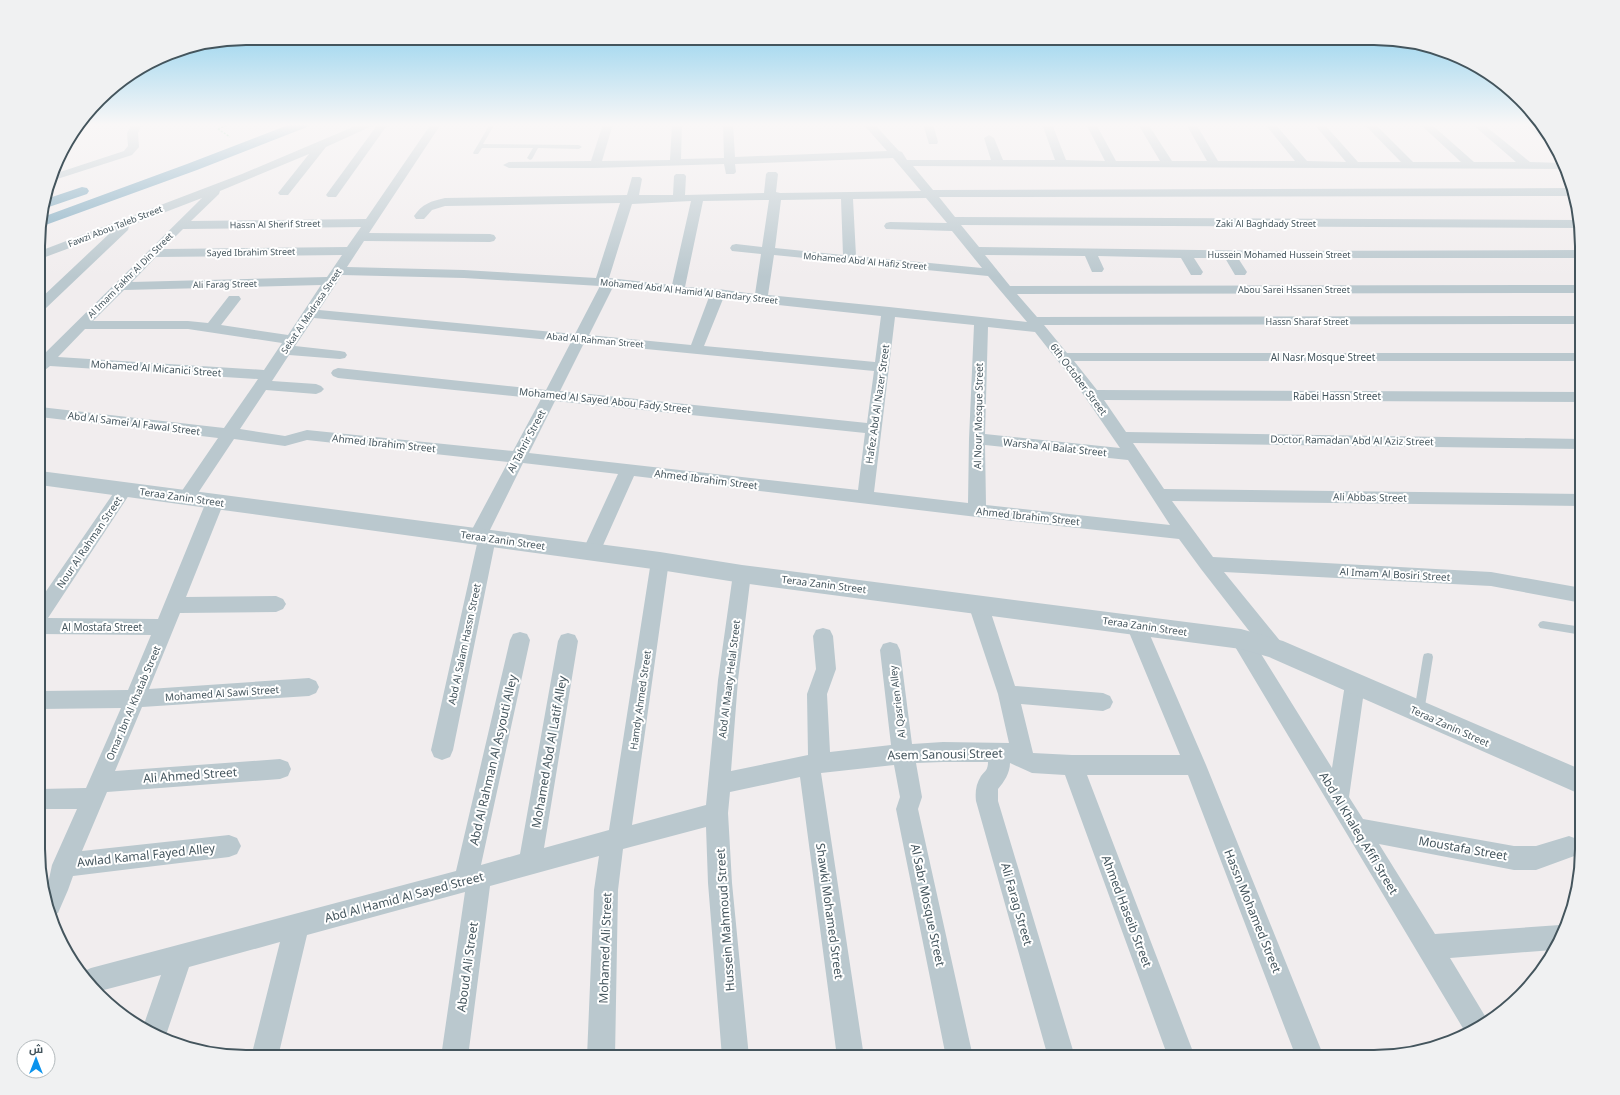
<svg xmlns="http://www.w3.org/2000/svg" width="1620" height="1095" font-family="'Noto Sans',Cairo,sans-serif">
	<rect width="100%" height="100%" fill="#f1edee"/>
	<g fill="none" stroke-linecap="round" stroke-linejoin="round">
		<g stroke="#6ed390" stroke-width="1.5" stroke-dasharray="2 1.5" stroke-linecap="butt">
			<polyline points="218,129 230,137"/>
			<polyline points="218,129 230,124"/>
		</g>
		<g fill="#bac8ce" fill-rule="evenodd">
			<polygon points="490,124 495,124 483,144 579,145 582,147 579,149 538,148 532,159 530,160 527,158 533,148 482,148 478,154 474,154 473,153"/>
			<polygon points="1543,621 1582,627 1582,635 1540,628 1538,625 1540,622"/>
			<polygon points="1428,653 1432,654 1433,657 1424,712 1423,715 1419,717 1415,715 1414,712 1423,657 1424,654"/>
		</g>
		<g fill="#bac8ce" fill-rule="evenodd">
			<polygon points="132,124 142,124 138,133 139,147 132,155 51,181 54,174 124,151 128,146 127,133"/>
			<path d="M 360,124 L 373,124 L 372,126 L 326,147 L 288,195 L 280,195 L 278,193 L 309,154 L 220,191 L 219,194 L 191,221 L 366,219 L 431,124 L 441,124 L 369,233 L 490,234 L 494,235 L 496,238 L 494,241 L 490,242 L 364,241 L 347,267 L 464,270 L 596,278 L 620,203 L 445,206 L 432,210 L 424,219 L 416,219 L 414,216 C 422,204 431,201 445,198 L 627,195 L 632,177 L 640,177 L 642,179 L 639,195 L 673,195 L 674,176 L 676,174 L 684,174 L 686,176 L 685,195 L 764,193 L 766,174 L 768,172 L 776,172 L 778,174 L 776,192 L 780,193 L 921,191 L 893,158 L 735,164 L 736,172 L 734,174 L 726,174 L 724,164 L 595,168 L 509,168 L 503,165 L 509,162 L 591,161 L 603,124 L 613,124 L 602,161 L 670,160 L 672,124 L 682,124 L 681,159 L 724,158 L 723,124 L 733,124 L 735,157 L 887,151 L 863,124 L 874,124 L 899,151 L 902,152 L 907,160 L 991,160 L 984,138 L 989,135 L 994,138 L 1003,160 L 1055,160 L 1042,124 L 1052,124 L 1066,160 L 1105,161 L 1086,124 L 1096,124 L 1116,161 L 1160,161 L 1138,124 L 1148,124 L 1172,161 L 1207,161 L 1186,124 L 1196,124 L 1218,161 L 1295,161 L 1265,124 L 1275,124 L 1307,161 L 1346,162 L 1314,124 L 1324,124 L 1358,162 L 1401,162 L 1364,124 L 1375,124 L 1413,162 L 1461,162 L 1420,124 L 1431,124 L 1474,162 L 1516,162 L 1472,124 L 1483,124 L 1530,162 L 1563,163 L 1565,169 L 913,166 L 933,190 L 1570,188 L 1571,196 L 939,197 L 955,217 L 1578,220 L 1579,228 L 961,225 L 979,247 L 1279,251 L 1582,250 L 1582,258 L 1238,258 L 1247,272 L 1245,275 L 1235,275 L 1225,258 L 1194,258 L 1203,272 L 1201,275 L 1191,275 L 1181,258 L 1098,256 L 1104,269 L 1102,272 L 1092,272 L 1085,256 L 985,255 L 1010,286 L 1582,285 L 1582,293 L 1017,294 L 1037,317 L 1582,316 L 1582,324 L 1044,325 L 1067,353 L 1582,353 L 1582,361 L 1074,361 L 1097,390 L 1582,392 L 1582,402 L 1104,400 L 1126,432 L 1582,439 L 1582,449 L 1133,443 L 1164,489 L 1582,494 L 1582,506 L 1172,501 L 1213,557 L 1491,572 L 1582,588 L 1582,603 L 1491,586 L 1224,572 L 1281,642 L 1284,648 L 1281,654 L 1274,656 L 1267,654 L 1201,569 L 1179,539 L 977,517 L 634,476 L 600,552 L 597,557 L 591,559 L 585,557 L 582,552 L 618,474 L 523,463 L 489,532 L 493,533 L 496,538 L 453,750 L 450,757 L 442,760 L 434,757 L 431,750 L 477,544 L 471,542 L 468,537 L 508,462 L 307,440 L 285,446 L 234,439 L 192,502 L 186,504 L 180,502 L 177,498 L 218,438 L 40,417 L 40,407 L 224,428 L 258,379 L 50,366 L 45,370 L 40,372 L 40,358 L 202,198 L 129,226 L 128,230 L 45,309 L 40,310 L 40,299 L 110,233 L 40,259 L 40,251 L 242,174 ZM 926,198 L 947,223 L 890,222 L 886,223 L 884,226 L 886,229 L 952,231 L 982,268 L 856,256 L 853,199 ZM 841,199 L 843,255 L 775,248 L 781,200 ZM 769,200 L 762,247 L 736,244 L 732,245 L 730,248 L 732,251 L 761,254 L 755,294 L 718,289 L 685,287 L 703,201 ZM 691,201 L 672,285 L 609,278 L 632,204 ZM 361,227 L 347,247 L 163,249 L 183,229 ZM 342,255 L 327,277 L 132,282 L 156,257 ZM 774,255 L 988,276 L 1027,322 L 889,307 L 768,295 ZM 342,275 L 464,278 L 600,286 L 575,334 L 319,310 ZM 321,285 L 288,335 L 221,325 L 241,299 L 239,296 L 229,296 L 208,323 L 188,321 L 93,321 L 124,290 ZM 613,287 L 709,297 L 691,345 L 589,335 ZM 723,299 L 881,316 L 875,362 L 704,346 ZM 895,317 L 974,325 L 969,439 L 968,503 L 874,492 ZM 314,318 L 571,342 L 546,390 L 338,368 L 333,370 L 331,373 L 333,376 L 338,378 L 541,399 L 513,451 L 307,430 L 285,436 L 240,429 L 266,390 L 316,394 L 321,392 L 324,389 L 321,386 L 316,384 L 272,381 L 289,355 L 340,359 L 345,358 L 347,355 L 345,352 L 340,351 L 295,346 ZM 988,327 L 1035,332 L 1076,384 L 1120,448 L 985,434 ZM 85,329 L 188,329 L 282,343 L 264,370 L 58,357 ZM 584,343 L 874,371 L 867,423 L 560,391 ZM 555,401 L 865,433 L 858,490 L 529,453 ZM 985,445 L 1128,460 L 1170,525 L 986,505 Z"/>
			<polygon points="378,124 388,124 336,197 328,197 326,195"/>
			<polygon points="923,124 933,124 938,142 937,144 929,144"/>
			<path d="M 1524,124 C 1541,123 1546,132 1555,146 L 1549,145 Z"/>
			<polygon points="125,483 131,485 133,489 48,618 158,619 206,502 209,498 215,496 221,498 224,502 186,597 276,596 283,599 286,604 283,609 276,612 180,613 149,689 309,678 316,681 319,687 316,693 309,696 142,707 115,771 280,759 288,762 291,769 288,776 280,779 107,792 82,851 229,835 237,838 241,846 237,854 229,857 73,876 68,890 58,913 53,915 44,888 49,879 52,865 77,809 40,809 40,789 86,788 121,708 40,709 40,691 128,690 151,635 40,634 40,600 119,485"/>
			<path d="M 660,554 L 666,556 L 669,561 L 632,825 L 706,805 L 718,680 L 733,574 L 735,569 L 742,567 L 749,569 L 751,574 L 738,680 L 731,771 L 808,755 L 807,694 L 816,669 L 813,636 L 816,630 L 823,628 L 830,630 L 833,636 L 836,669 L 827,694 L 830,752 L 891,745 L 880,650 L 883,644 L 890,642 L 897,644 L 900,650 L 912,744 L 943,742 L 1009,743 L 998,694 L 968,604 L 971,599 L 978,596 L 985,599 L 988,604 L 1015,686 L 1103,693 L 1110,696 L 1113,702 L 1110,708 L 1103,711 L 1021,704 L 1033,753 L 1072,755 L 1180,755 L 1126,625 L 1129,619 L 1136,617 L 1143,619 L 1206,765 L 1324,1057 L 1296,1057 L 1188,775 L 1087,775 L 1195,1057 L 1168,1057 L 1065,775 L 1032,773 L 1010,763 C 1010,773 1004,782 998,789 L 998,801 L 1075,1057 L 1048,1057 L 976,801 C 975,792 976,784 981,776 C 985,771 988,770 988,762 L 943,762 L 916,763 L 922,797 L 918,809 L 973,1057 L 946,1057 L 896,809 L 900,797 L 894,765 L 821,773 L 864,1057 L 837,1057 L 800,777 L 730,792 L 728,813 L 732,883 L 749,1057 L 722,1057 L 708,883 L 706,827 L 623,849 L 618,890 L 615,1057 L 587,1057 L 594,890 L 599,856 L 490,886 L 468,1057 L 441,1057 L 465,892 L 307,935 L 278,1057 L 251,1057 L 280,942 L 189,967 L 165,1038 L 143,1027 L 161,975 L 100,991 L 82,972 L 91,968 L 456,871 L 510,640 L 513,634 L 520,632 L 527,634 L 530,640 L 481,865 L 520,854 L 558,641 L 561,635 L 568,633 L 575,635 L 578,641 L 544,848 L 609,830 L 651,561 L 654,556 Z"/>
			<polygon points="1241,631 1248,633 1332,768 1345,684 1348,678 1355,675 1362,678 1365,684 1349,797 1363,819 1514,846 1536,846 1569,836 1577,839 1581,847 1577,855 1536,870 1514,870 1379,844 1435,934 1560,925 1565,927 1553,950 1450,958 1488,1021 1467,1035 1234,645 1231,639 1234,633"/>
		</g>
		<polygon fill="#bac8ce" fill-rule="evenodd" points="40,471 660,552 742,565 1241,629 1283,641 1582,770 1582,795 1269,657 1241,649 742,583 660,570 40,485"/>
		<g fill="#81abc1" fill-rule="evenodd">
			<polygon points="291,124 308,124 307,127 197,170 40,227 40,218 187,164"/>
			<polygon points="82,187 87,188 89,191 87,194 43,209 46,199"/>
		</g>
	</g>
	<linearGradient id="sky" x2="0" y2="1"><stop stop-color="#7fcbec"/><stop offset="0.45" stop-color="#f9f7f7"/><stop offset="1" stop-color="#f9f7f7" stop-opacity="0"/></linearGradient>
	<rect width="1620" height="277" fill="url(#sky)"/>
	<g text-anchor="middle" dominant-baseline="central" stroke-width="4" stroke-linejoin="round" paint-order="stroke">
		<g font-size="9" fill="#44555d" stroke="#fff">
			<text x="1266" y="223">Zaki Al Baghdady Street</text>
			<text transform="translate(275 224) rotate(-1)">Hassn Al Sherif Street</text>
			<text transform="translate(115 226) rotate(-21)">Fawzi Abou Taleb Street</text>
			<text transform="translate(251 252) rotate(-1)">Sayed Ibrahim Street</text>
			<text x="1279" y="254">Hussein Mohamed Hussein Street</text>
			<text transform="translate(865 261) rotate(5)">Mohamed Abd Al Hafiz Street</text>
			<text transform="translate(130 275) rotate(-45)">Al Imam Fakhr Al Din Street</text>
			<text transform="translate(225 284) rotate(-1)">Ali Farag Street</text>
			<text x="1294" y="289">Abou Sarei Hssanen Street</text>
			<text transform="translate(689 291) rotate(6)">Mohamed Abd Al Hamid Al Bandary Street</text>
			<text transform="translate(311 311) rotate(-56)">Sekat Al Madrasa Street</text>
			<text x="1307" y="321">Hassn Sharaf Street</text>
			<text transform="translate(595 340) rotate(5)">Abad Al Rahman Street</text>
		</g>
		<g font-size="10" fill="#44555d" stroke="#fff">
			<text x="1323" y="357">Al Nasr Mosque Street</text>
			<text transform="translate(156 368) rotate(4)">Mohamed Al Micanici Street</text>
			<text transform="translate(1079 379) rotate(53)">6th October Street</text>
			<text x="1337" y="396">Rabei Hassn Street</text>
			<text transform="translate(605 400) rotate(6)">Mohamed Al Sayed Abou Fady Street</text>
			<text transform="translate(877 404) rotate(-82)">Hafez Abd Al Nazer Street</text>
			<text transform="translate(978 416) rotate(-89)">Al Nour Mosque Street</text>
			<text transform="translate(134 423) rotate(7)">Abd Al Samei Al Fawal Street</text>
			<text transform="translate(1352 440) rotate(1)">Doctor Ramadan Abd Al Aziz Street</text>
			<text transform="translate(526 441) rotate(-62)">Al Tahrir Street</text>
			<text transform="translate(384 443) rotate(6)">Ahmed Ibrahim Street</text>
			<text transform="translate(1055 447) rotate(6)">Warsha Al Balat Street</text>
			<text transform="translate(706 479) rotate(7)">Ahmed Ibrahim Street</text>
			<text transform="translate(182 497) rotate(8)">Teraa Zanin Street</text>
			<text transform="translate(1370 497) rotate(1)">Ali Abbas Street</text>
			<text transform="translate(1028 516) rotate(6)">Ahmed Ibrahim Street</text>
			<text transform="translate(503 540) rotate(8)">Teraa Zanin Street</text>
			<text transform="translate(89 542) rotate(-56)">Nour Al Rahman Street</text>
			<text transform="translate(1395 574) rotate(3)">Al Imam Al Bosiri Street</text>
			<text transform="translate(824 584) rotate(7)">Teraa Zanin Street</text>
			<text transform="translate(1145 626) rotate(8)">Teraa Zanin Street</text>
			<text x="102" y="627">Al Mostafa Street</text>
			<text transform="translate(464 644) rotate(-78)">Abd Al Salam Hassn Street</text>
			<text transform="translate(729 679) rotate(-83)">Abd Al Maaty Helal Street</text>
			<text transform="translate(222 693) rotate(-4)">Mohamed Al Sawi Street</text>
			<text transform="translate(640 700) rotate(-82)">Hamdy Ahmed Street</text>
			<text transform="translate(897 702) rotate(-97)">Al Qasrien Alley</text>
			<text transform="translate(133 703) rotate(-67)">Omar Ibn Al Khatab Street</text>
			<text transform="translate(1450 726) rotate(24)">Teraa Zanin Street</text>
		</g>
		<g font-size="12" fill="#44555d" stroke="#fff">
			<text transform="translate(549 752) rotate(-80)">Mohamed Abd Al Latif Alley</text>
			<text transform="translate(945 754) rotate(-1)">Asem Sanousi Street</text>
			<text transform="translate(493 760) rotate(-77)">Abd Al Rahman Al Asyouti Alley</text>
			<text transform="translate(190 775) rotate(-4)">Ali Ahmed Street</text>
			<text transform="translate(1359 833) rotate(59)">Abd Al Khaleq Afifi Street</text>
			<text transform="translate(1463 848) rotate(10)">Moustafa Street</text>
			<text transform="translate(146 855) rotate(-6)">Awlad Kamal Fayed Alley</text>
			<text transform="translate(404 897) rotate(-15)">Abd Al Hamid Al Sayed Street</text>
			<text transform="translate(1017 904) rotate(74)">Ali Farag Street</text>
			<text transform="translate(928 905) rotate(78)">Al Sabr Mosque Street</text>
			<text transform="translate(830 911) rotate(82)">Shawki Mohamed Street</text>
			<text transform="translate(1127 911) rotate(69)">Ahmed Haseib Street</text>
			<text transform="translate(1253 911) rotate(68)">Hassn Mohamed Street</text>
			<text transform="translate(725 920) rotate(-94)">Hussein Mahmoud Street</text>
			<text transform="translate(605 948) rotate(-88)">Mohamed Ali Street</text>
			<text transform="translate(467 967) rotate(-82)">Aboud Ali Street</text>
		</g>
	</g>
	<path d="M0 0H1620V1095H0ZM246 45H1374A201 201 0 0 1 1575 246V849A201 201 0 0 1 1374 1050H246A201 201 0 0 1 45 849V246A201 201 0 0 1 246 45Z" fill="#f0f1f2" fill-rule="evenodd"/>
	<path fill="none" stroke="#44555d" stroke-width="2" d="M246 45H1374A201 201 0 0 1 1575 246V849A201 201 0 0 1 1374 1050H246A201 201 0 0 1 45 849V246A201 201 0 0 1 246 45Z"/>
	<g transform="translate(36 1059)"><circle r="19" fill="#ffffff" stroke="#b4bbbe"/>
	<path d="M0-3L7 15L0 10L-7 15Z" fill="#0b93ed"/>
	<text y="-6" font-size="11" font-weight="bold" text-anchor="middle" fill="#44555d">ش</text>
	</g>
</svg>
